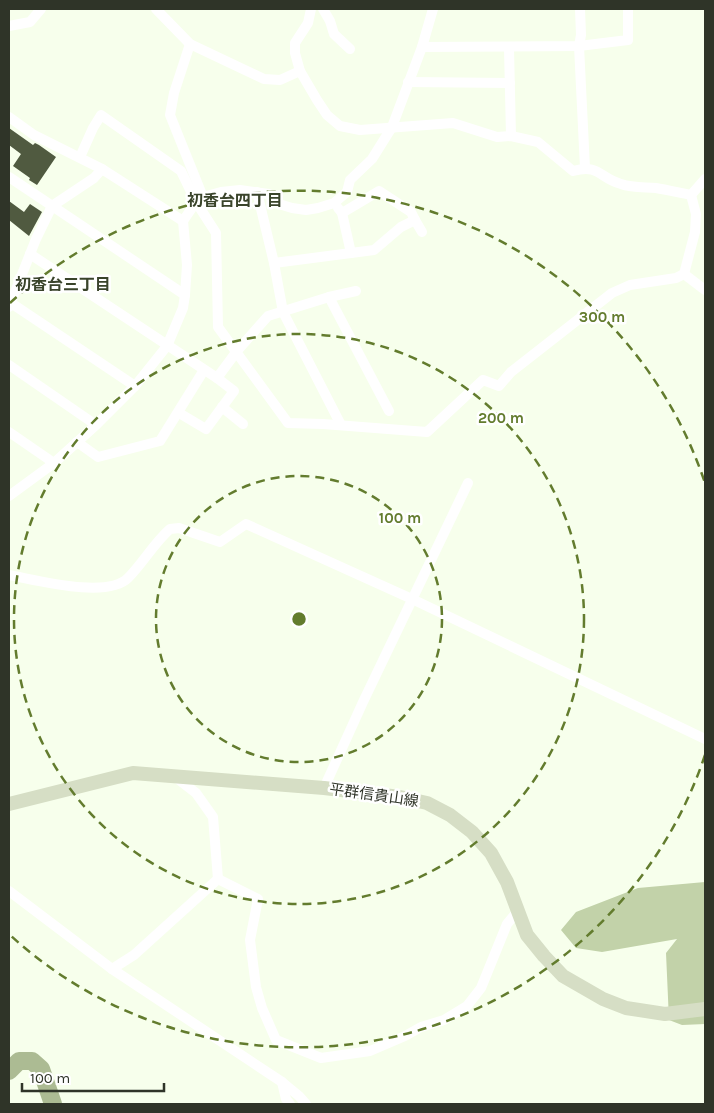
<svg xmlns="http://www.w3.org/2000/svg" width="714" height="1113" font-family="Karla,'Noto Sans JP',sans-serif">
	<rect width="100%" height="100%" fill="#f7ffec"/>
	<polygon fill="#c2d2a9" points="705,882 705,1024 682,1025 669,1020 666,953 677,939 602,952 576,948 561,930 576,912 638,888"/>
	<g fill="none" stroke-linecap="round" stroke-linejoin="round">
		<polyline stroke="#acbb93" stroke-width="18" points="9,1071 19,1061 32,1061 41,1069 53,1104"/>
	</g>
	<g fill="#505a40">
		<polygon points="9,128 33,145 35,143 39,145 56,157 37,185 29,180 30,178 13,166 21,154 9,145"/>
		<polygon points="9,201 24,212 30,204 42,212 29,236 9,220"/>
	</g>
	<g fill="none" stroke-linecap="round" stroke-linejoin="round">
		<g stroke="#fff" stroke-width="10">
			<polyline points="156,9 190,44 264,79 280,80 300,71"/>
			<path d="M 311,9 L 308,23 L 295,43 L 295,53 L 300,71 L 317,100 L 327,115 L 340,126 L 360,130 L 453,123 L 497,137 L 511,136 L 538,142 L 573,171 C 600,164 599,178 621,184 C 632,188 644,187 656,188 C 668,190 680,193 691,195"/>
			<polyline points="323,9 330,21 334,34 350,49"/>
			<polyline points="580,9 581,35 579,46 585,168"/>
			<polyline points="9,26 30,22 41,9"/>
			<polyline points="190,44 174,93 170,115 203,197"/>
			<polyline points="422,47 579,46 628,40 628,9"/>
			<polyline points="509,48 511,136"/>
			<polyline points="408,82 510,83"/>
			<polyline points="9,117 34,135 102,169"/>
			<polyline points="80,157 93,128 101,115 181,171 196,202 216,233 218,327 288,423 323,424 427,432 483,380 499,386 511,372 612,293 630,285 676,278 684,274"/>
			<polyline points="9,177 185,295"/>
			<polyline points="257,192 274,263 283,312 341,425"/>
			<polyline points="691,195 705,179"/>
			<polyline points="338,208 342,213 351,253"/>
			<polyline points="415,220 422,232"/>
			<polyline points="30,254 217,378 237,351 268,316 329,297 356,291"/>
			<polyline points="274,263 374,250 401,227 415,220 411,212 379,191 342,213"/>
			<polyline points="684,274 695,232 696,214 691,195"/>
			<polyline points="684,274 705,290"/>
			<polyline points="329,297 389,411"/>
			<polyline points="11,303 135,386"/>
			<polyline points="9,307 36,239 52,206 94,178 102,169 183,221"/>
			<polyline points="9,365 96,425"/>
			<polyline points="222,407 243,424"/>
			<polyline points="179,413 206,429 234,391 217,378"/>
			<polyline points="9,432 54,463"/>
			<polyline points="77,442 98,457 160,441 204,370"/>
			<polyline points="9,496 54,463 96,425 135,386 167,346 183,308 185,295 187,265 183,221 196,202 203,197 221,192 240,190 269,194 279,204 292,208 306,210 318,208 334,203 347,192 350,180 372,159 392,127 422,47 433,9"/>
			<path d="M 9,575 C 37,580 107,599 128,578 C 143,563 154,543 170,529 L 179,528 L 220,542 L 246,524 L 412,599 L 705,739"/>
			<polyline points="174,776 196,793 213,817 218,879"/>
			<polyline points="324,788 363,702 468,483"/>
			<polyline points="218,879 258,899 250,940 256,987 262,1008 276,1040 321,1058 370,1051 405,1036 421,1027 444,1020 467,1006 481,988 507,924 517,912"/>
			<polyline points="9,891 112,969 282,1082 299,1096 306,1104"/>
			<polyline points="112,969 134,955 218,879"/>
			<polyline points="282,1082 286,1099 290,1104"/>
		</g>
		<polyline stroke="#d6dec5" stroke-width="14" points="9,804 133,773 324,788 400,797 427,803 450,815 472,832 491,853 507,882 527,935 544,956 563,976 603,999 626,1008 665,1014 705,1009"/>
	</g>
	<g fill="none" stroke="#637c2e" stroke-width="2.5" stroke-dasharray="9 6">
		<circle cx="299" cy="619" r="143"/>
		<circle cx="299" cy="619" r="285"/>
		<path d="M705 755A428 428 0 0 1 10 935M10 303A428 428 0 0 1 705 483"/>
	</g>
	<g text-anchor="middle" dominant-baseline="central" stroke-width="5" stroke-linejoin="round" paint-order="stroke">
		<g font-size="15" fill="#2f3428" stroke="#fff">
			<text transform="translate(374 795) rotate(8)">平群信貴山線</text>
		</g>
		<g font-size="16" font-weight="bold" fill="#3a442b" stroke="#fff">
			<text x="235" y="200">初香台四丁目</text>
			<text x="63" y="284">初香台三丁目</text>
		</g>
	</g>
	<circle cx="299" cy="619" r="8" fill="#637c2e" stroke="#fff" stroke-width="2.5"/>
	<g font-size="15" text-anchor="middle" font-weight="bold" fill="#637c2e" stroke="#fff" stroke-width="5" stroke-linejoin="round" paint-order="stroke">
		<text x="602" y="322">300 m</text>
		<text x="501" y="423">200 m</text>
		<text x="400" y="523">100 m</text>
	</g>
	<rect width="714" height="1113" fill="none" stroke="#2f3428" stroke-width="20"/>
	<path d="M22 1083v8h142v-8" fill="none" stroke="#2f3428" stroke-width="2.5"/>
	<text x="30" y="1083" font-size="15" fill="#2f3428" stroke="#ffffff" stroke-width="4" paint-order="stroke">100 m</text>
</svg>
